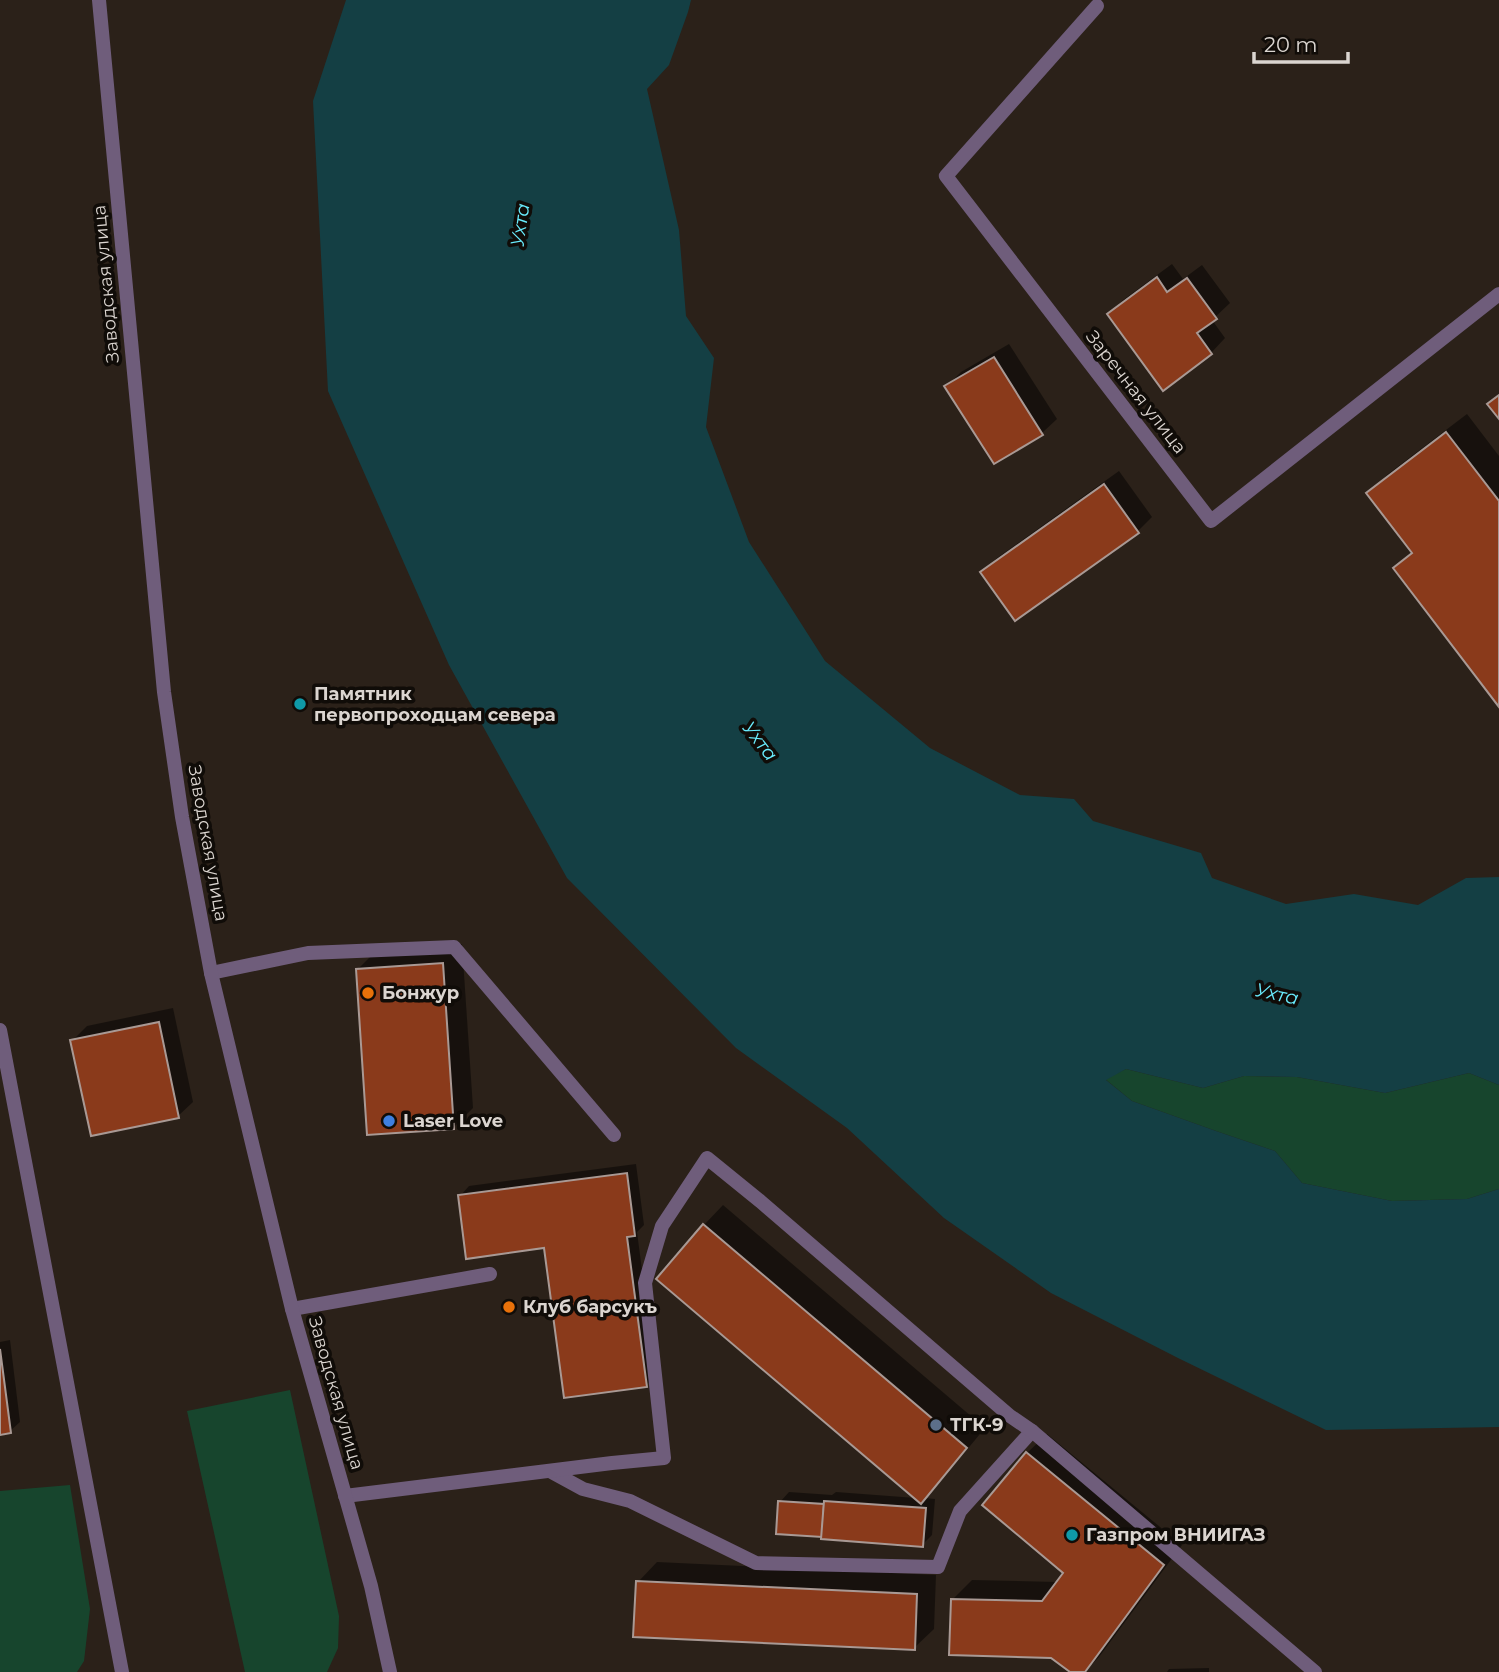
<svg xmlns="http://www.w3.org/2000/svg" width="1499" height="1672" font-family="Montserrat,sans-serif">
	<rect width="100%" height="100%" fill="#2b2119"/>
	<g fill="#17452d">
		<polygon points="1126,1069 1203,1088 1244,1076 1297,1077 1385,1093 1469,1073 1499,1085 1499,1189 1467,1199 1392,1201 1302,1183 1275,1151 1216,1131 1132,1101 1105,1079"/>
		<polygon points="290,1390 339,1616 338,1648 327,1672 245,1672 187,1411"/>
		<polygon points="70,1485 90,1609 84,1661 77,1672 0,1672 0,1491"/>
	</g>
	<polygon fill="#143f44" points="346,0 691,0 688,12 669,65 647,89 679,230 686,316 714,358 706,427 749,542 825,661 930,748 1020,795 1074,799 1093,821 1201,853 1212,878 1286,904 1354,894 1418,905 1466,878 1499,877 1499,1085 1469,1073 1385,1093 1297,1077 1244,1076 1203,1088 1126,1069 1106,1080 1132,1101 1216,1131 1275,1151 1302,1183 1392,1201 1467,1199 1499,1189 1499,1427 1326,1430 1178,1358 1051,1293 944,1218 847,1128 736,1048 567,878 449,665 328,391 313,101"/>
	<g fill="#0007">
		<polygon points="1172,264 1183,279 1202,265 1230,303 1212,320 1225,338 1211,353 1109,315 1123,300"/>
		<polygon points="1009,344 1057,419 1042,433 994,462 946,387 961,372"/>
		<polygon points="1467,414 1499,456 1499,704 1396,568 1412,551 1369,493 1388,474"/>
		<polygon points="1119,471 1152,517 1138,531 983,572 997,558"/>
		<polygon points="462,944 473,1108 453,1128 358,969 377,950"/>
		<polygon points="173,1008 193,1102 178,1116 72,1041 87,1026"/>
		<polygon points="636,1164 644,1225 637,1232 656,1376 646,1385 546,1247 460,1196 469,1186"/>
		<polygon points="723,1205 985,1428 940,1482 924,1498 935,1499 932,1535 922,1545 780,1502 789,1492 832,1495 836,1492 916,1498 658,1279 704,1225"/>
		<polygon points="10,1340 20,1422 10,1431 0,1433 0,1342"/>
		<polygon points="1047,1434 1182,1545 1099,1657 1084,1672 1073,1672 1052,1656 952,1600 972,1580 1058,1582 1065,1573 1027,1453"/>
		<polygon points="657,1562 936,1575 934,1629 914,1648 638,1582"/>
		<polygon points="1209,1668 1209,1672 1167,1672 1169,1669"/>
	</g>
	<g fill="#8a3a1b" stroke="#a99994" stroke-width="2">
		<polygon points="1157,277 1167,292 1187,278 1217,319 1197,333 1212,354 1163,391 1107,314"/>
		<polygon points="994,357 1043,435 994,464 944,386"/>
		<polygon points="1499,395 1499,419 1487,404"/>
		<polygon points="1446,432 1499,501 1499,707 1393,568 1412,553 1366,493"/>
		<polygon points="1104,484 1139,533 1015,621 980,572"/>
		<polygon points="443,963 454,1129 367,1135 356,969"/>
		<polygon points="159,1022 179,1118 91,1136 70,1040"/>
		<polygon points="627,1173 635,1236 627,1237 647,1387 564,1398 544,1248 466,1259 458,1195"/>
		<polygon points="703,1224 967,1448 921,1504 656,1279"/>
		<polygon points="0,1349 11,1433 0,1435"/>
		<polygon points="1026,1452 1164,1565 1085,1672 1070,1672 1051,1658 949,1655 951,1599 1042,1601 1063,1573 982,1505"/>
		<polygon points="778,1501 824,1504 822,1537 776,1534"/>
		<polygon points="824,1501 926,1508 923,1547 821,1539"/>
		<polygon points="636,1581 917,1594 915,1650 633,1637"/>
	</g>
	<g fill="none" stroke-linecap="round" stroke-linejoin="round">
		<g stroke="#6f5d7b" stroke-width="14">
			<polyline points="1097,6 946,176 1211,521 1499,294"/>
			<polyline points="211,973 308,953 454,947 614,1135"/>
			<polyline points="0,1030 122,1672"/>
			<polyline points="292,1309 490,1274"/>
			<polyline points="550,1471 583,1489 630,1501 756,1563 938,1567 960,1511 1032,1431"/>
			<polyline points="345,1496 612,1463 664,1458 645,1283 662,1226 707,1158 760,1201 1010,1416 1032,1431 1315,1672"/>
		</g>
		<polyline stroke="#6f5d7b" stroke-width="14" points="99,0 164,692 182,817 211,973 292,1309 371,1586 390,1672"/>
	</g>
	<g fill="#0f9aa8" stroke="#100c08" stroke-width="2.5">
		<circle cx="300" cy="704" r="7"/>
		<circle cx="1072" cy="1535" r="7"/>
	</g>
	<g fill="#e8710a" stroke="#100c08" stroke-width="2.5">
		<circle cx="368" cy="993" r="7"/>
		<circle cx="509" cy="1307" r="7"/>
	</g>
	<circle fill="#3f7fe0" stroke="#100c08" stroke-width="2.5" cx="389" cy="1121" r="7"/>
	<circle fill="#5c6f8a" stroke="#100c08" stroke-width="2.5" cx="936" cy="1425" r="7"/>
	<g text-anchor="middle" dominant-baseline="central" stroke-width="7" stroke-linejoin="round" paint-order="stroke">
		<g font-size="18" fill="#dbd5d0" stroke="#100c08">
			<text transform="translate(106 284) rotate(-95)">Заводская улица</text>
			<text transform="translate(1136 392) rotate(52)">Заречная улица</text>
			<text transform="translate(208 843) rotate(80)">Заводская улица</text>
			<text transform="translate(336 1393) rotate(74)">Заводская улица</text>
		</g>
		<g font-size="18" font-weight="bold" fill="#dbd5d0" stroke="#100c08" text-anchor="start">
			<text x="314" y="694">Памятник<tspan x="314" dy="21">первопроходцам севера</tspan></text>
			<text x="382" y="993">Бонжур</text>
			<text x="403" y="1121">Laser Love</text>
			<text x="523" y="1307">Клуб барсукъ</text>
			<text x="950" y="1425">ТГК-9</text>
			<text x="1086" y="1535">Газпром ВНИИГАЗ</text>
		</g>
		<g font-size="19" font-style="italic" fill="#69edfe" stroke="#100c08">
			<text transform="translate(520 225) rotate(-82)">Ухта</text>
			<text transform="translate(760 741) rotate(52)">Ухта</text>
			<text transform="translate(1277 994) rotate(12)">Ухта</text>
		</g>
	</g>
	<path d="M1254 52v10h94v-10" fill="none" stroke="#dbd5d0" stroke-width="3.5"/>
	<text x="1264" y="52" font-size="21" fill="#dbd5d0" stroke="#100c08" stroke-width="5" paint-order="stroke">20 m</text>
</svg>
